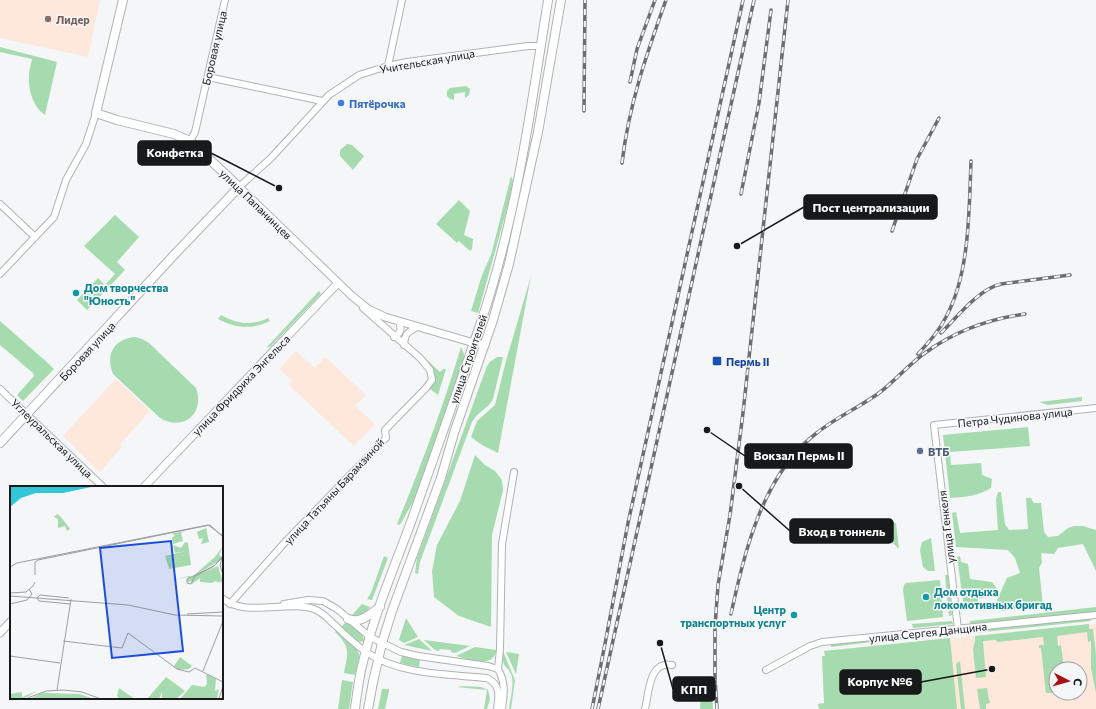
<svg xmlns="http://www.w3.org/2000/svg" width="1096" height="709" font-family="Commissioner,sans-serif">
	<rect width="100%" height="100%" fill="#f5f6f8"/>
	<g fill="#fee7db" fill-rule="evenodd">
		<polygon points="0,0 100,0 88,57 0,38"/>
		<polygon points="296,351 315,368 325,357 366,395 355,406 375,424 354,446 289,385 292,381 280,369"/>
		<polygon points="116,379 150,411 121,443 121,448 100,472 63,436"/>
		<path d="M 1096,624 L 1096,709 L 819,709 L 818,704 L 824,703 L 822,656 L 825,656 L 824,651 ZM 1056,669 L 1080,669 L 1080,693 L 1056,693 Z"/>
	</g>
	<g fill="#a6dbaf">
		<path d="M 0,47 L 57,62 L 45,115 C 33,107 28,90 29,75 C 29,70 31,65 32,59 L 0,52 Z"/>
		<polygon points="466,86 470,89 469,95 465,98 465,92 454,94 454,100 450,99 447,96 447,91 450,88"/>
		<polygon points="347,144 352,145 364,156 353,170 340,156 340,150"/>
		<polygon points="511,176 513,181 508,205 478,313 471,311 482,275 491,255"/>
		<polygon points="459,200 470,211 464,235 473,239 472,249 470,251 459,241 457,243 436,224"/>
		<polygon points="115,215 139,237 117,262 125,270 87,310 77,300 98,278 105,285 115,274 84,246"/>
		<polygon points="531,276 498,453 482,445 471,437 477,421 495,405 506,361"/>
		<polygon points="319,291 321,294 270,347 267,347"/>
		<path d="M 221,315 C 236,324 253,326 268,318 L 270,321 C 252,330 235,328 218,319 Z"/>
		<polygon points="0,321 49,364 54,369 23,401 17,395 34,376 33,373 0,345"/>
		<path d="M 135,337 L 142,339 L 149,343 L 196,388 C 205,413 184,432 160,418 L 113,374 C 105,354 114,339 135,337 Z"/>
		<path d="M 461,347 L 465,356 L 463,363 L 420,487 L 414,500 L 400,525 L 397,524 C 421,466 443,407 461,347 Z"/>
		<path d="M 424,357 L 440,372 L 443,369 L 446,369 L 438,395 L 430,389 C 439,374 434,370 423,359 Z"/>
		<path d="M 497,357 L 503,357 L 493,399 C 488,409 477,412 472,422 L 420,562 L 418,574 L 415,573 L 417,558 L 487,366 L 490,362 Z"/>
		<polygon points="1082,397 1082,401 1048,405 1039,402"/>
		<path d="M 1028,427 L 1030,446 L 950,452 L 951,465 L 981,463 L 982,475 L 992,479 L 991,488 C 978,496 965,497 950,498 L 943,435 Z"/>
		<polygon points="475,455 485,465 495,471 502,480 503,490 492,535 491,627 459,616 434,597 432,571 437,545 460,501"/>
		<polygon points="998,492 1001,492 1005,524 1009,530 1028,529 1026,498 1031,498 1034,503 1041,503 1044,532 1048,537 1058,536 1068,528 1074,526 1083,526 1096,530 1096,571 1083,544 1058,548 1054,554 1041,553 1042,562 1039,568 1043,605 1001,611 997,600 1007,578 1020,573 1015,558 1008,550 956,547 952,513 956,512 960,533 998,530 996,499"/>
		<polygon points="887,522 896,523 899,549 889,539 890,539 891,533 887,533 881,527 881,523"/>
		<polygon points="931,538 935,571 928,571 923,567 920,550 922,542"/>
		<polygon points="384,556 388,558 372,600 367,599 371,593"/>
		<polygon points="960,556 961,562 968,564 970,579 992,582 998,590 992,596 978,599 978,606 964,608 957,557"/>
		<polygon points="945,575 948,575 952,615 949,616"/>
		<polygon points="940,580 943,617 907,621 903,590 904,585 906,583"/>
		<path d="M 362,604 L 370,607 C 365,615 360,617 351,616 Z"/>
		<polygon points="1096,607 1096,612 970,625 970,621"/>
		<polygon points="406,618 418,637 404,643 399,640"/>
		<polygon points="1090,619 1091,621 964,634 964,631"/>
		<polygon points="952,621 953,624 913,628 912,624"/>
		<path d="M 346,622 C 352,627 364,633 364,641 L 360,642 L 358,641 L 341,627 Z"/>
		<polygon points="1089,624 1089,629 1093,629 1096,654 1096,693 1091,668 1091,641 1088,642 1087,632 1057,636 1058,646 1061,645 1064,669 1056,669 1056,693 1046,693 1041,648 1039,648 1039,645 1044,645 1043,637 997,642 996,640 983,641 986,677 976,678 973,649 975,641 975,636"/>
		<path d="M 336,631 C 343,637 359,646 359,656 C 359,663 356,669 355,675 L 344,673 C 348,653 351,647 335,632 Z"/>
		<polygon points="955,632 955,634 887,641 887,638"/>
		<polygon points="950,638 957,709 819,709 818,704 824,703 822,656 825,656 824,651"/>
		<polygon points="419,639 432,651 404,645"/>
		<polygon points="880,639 880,641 831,647 831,644"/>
		<polygon points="424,640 470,646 455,653 451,652 451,650 440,649 439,651 435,650"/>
		<path d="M 475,647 L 497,650 C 492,669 470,660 456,656 Z"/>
		<path d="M 503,651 L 515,680 L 511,709 L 509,709 C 510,699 514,687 512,677 C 508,664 501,670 503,651 Z"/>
		<polygon points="506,652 519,654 516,674"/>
		<polygon points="402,656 420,660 419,667 400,663"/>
		<polygon points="960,661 965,709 961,709 956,664"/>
		<polygon points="342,680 353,682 349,709 338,709"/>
		<polygon points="707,683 711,683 713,709 700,709 701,690 707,689"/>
		<polygon points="462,686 481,687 488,690 490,699 487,709 484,709 487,690 457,687"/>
		<polygon points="987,688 989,700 990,701 990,703 986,704 986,709 980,709 977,689"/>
		<polygon points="382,689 389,689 389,691 385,709 378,709"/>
	</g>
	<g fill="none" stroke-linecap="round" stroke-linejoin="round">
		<g stroke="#b0b2b3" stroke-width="8">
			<g id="minor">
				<polyline points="388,66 402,0"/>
				<polyline points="208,77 322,101"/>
				<polyline points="190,141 195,132 225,0"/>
				<polyline points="239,187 271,158 329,95 359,75 388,66 407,62 528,46 541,46"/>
				<polyline points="0,204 35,237"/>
				<polyline points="0,274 54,217 66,180 86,144 96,113"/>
				<path d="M 394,337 C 401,333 402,329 399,322"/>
				<path d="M 404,345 C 405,333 407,333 417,327"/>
				<polyline points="0,389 103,487"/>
				<path d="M 222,598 C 244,618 287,600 314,609 C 323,612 329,620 336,626 C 345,635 355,644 366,652 C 400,675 447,674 487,678 C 501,685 499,695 497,709"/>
				<polyline points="230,604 287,540 386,438 385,430 426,388 432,380 430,370 420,358 363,308"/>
				<polyline points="284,604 308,600 323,601 337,609 370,637 401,652 418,656 488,666 498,669"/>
				<polyline points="958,629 934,425 1096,408"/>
				<polyline points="498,669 500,649 502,544 514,472"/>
				<path d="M 498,669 C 506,683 504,694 502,709"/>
				<polyline points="766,670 810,646 822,642 1096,615"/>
				<path d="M 645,709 C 649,693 649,660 672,665"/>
			</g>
		</g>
		<g stroke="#b0b2b3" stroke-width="9">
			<g id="tertiary">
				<polyline points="239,187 352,296 368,309 385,317 474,343 485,345"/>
				<polyline points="144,487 338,283"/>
				<polyline points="0,633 11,621"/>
			</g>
		</g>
		<g stroke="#b0b2b3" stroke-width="10">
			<g id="secondary">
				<polyline points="0,443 174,255 239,187 190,141 174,134 117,120 96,113 123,0"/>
				<path d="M 348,619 C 361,624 370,614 380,607"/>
				<path d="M 355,709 C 357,693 359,677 363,662 C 374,614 394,568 411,522 C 435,454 459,387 482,319 C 517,215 531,107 548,0"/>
				<polyline points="368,709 373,682 382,643 392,611 441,478 454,433 493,320 509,264 538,132 561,0"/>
			</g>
		</g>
		<use href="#minor" stroke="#fff" stroke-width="6"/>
		<use href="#tertiary" stroke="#fff" stroke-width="7"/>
		<use href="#secondary" stroke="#fff" stroke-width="8"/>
		<g stroke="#6c6d6e" stroke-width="3.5">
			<g id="rail">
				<polyline points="630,82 637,49 655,0"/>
				<polyline points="584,111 585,0"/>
				<path d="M 622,163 C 629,104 646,56 666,0"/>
				<polyline points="741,194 759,103 771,10"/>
				<polyline points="892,231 917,159 939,118"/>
				<path d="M 941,333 C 957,317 979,289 1001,284 L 1070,275"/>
				<path d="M 918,354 C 929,342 939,331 946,317 C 970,273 969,210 971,161"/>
				<path d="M 731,614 C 745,550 763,473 818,432 C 837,417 860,407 879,393 C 895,381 908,365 925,353 C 955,331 989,319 1025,314"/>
				<polyline points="592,709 604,649 628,523 743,0"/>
				<polyline points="598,709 754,0"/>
				<polyline points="717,709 715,679 715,627 718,585 730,515 743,413 788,0"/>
			</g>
		</g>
		<use href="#rail" stroke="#f5f6f8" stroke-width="2" stroke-dasharray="6" stroke-linecap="butt"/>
	</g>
	<circle fill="#8d6e63" stroke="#f5f6f8" stroke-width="1.5" cx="48" cy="19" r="4"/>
	<circle fill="#3f7fe0" stroke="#f5f6f8" stroke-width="1.5" cx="341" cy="103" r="4"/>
	<g fill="#0f9aa8" stroke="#f5f6f8" stroke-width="1.5">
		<circle cx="76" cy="293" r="4"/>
		<circle cx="926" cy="597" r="4"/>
		<circle cx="794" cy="615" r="4"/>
	</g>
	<rect fill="#1a4fb4" stroke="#f5f6f8" stroke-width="1.5" x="712" y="356" width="10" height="10" rx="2"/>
	<circle fill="#5c6f8a" stroke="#f5f6f8" stroke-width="1.5" cx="920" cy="451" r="4"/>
	<g text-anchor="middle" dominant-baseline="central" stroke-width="3" stroke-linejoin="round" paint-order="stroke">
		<g font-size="11" font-weight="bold" fill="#785e54" stroke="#f5f6f8" text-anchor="start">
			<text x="56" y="19">Лидер</text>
		</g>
		<g font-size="11" fill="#18191a" stroke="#f5f6f8">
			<text transform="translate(214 48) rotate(-77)">Боровая улица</text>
			<text transform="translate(427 61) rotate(-10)">Учительская улица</text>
			<text transform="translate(256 204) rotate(44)">улица Папанинцев</text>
			<text transform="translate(87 351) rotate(-47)">Боровая улица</text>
			<text transform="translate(468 359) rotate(-71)">улица Строителей</text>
			<text transform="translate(241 385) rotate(-46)">улица Фридриха Энгельса</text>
			<text transform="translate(1015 417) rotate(-6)">Петра Чудинова улица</text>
			<text transform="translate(52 438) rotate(44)">Углеуральская улица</text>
			<text transform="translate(334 491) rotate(-47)">улица Татьяны Барамзиной</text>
			<text transform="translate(946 527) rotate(-97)">улица Генкеля</text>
			<text transform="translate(928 632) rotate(-6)">улица Сергея Данщина</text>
		</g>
		<g font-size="11" font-weight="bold" fill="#366cbe" stroke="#f5f6f8" text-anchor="start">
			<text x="349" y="103">Пятёрочка</text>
		</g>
		<g font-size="11" font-weight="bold" fill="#0d838f" stroke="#f5f6f8" text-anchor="start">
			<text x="84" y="287">Дом творчества<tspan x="84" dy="13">"Юность"</tspan></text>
			<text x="934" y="591">Дом отдыха<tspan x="934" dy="13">локомотивных бригад</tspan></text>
			<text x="786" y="609" text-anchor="end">Центр<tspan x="786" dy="13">транспортных услуг</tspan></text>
		</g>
		<g font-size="11" font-weight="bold" fill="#164399" stroke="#f5f6f8" text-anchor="start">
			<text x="726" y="361">Пермь II</text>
		</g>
		<g font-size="11" font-weight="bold" fill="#4e5e75" stroke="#f5f6f8" text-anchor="start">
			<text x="928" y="451">ВТБ</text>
		</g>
	</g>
	<g transform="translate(10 486)">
		<rect width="213" height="213" fill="#f5f6f8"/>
		<path d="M 47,28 L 51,31 L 60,43 L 57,45 L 55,40 L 48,42 L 48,33 L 44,31 ZM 196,42 L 199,56 L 191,58 L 193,52 L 189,53 L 187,46 ZM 174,45 L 171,47 L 173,55 L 163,58 L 162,52 L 165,49 L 161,48 ZM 175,56 L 178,57 L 181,79 L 159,83 L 155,70 L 176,65 L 165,67 L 163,59 L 171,62 ZM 213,60 L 209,69 L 212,71 L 207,76 L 184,90 L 208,80 L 213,97 L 209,95 L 210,97 L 205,95 L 202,97 L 190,96 L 190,92 L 182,98 L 182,95 L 177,96 L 178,91 L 163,94 L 179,90 L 182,91 L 205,71 ZM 170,171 L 182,180 L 179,183 L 168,184 L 164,180 ZM 196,188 L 206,193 L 205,205 L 209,203 L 207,213 L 170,213 L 182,199 L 195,201 L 197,197 ZM 156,191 L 175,205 L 166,213 L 152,213 L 152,206 L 149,213 L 137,213 ZM 109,202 L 119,209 L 125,213 L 109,213 L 107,210 ZM 27,205 L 15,212 L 1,213 L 0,208 L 12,206 L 12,211 ZM 39,206 L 34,207 L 70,208 L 84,213 L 20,213 L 31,207 Z" fill="#a6dbaf"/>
		<path d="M 0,0 L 86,0 L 53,7 L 26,7 L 11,12 L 0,21 Z" fill="#33c6d5"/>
		<path fill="none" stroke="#9d9e9f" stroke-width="1" d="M 212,71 L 204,80 L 177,93 L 177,97 L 181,98 L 184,91 L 204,80 L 213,71M 212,72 L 210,79 L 213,89M 0,81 L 7,77 L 198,39 L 213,50M 25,89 L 25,76 L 28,74 L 175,44 L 200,39 L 213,51M 0,107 L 16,106 L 23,100 L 25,96M 0,110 L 118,119 L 165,129 L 213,130M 59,112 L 30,109 L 27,112 L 29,115 L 60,118M 0,118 L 17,114 L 22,108 L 19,103M 177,128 L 213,126M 53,155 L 112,162 L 118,147 L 167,183 L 179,186 L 185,182 L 213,196M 0,170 L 50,177M 193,185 L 213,135M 47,204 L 61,113M 15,213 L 36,205 L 54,204 L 72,206 L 91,213M 209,213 L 213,200"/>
		<path fill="#1d4ed8" fill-opacity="0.15" stroke="#1d4ed8" stroke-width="2" d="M 161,55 L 173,165 L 102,172 L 90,62 Z"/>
		<rect width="213" height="213" fill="none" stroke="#18191a" stroke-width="2"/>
	</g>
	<path fill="none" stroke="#18191a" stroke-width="1.5" d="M279 188L211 153M737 246L804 207M707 430L745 456M739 486L790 531M992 669L921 682M660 643L673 689"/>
	<g fill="#18191a" stroke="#f5f6f8" stroke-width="1.5">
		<circle cx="279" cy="188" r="4"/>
		<circle cx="737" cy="246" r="4"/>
		<circle cx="707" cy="430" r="4"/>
		<circle cx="739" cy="486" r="4"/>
		<circle cx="992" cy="669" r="4"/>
		<circle cx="660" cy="643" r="4"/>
	</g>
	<g fill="#18191a" stroke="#18191a" stroke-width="1.5">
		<rect x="138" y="141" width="73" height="24" rx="4"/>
		<rect x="804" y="195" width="133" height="24" rx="4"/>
		<rect x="745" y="444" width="107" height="24" rx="4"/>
		<rect x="790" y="519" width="103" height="24" rx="4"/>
		<rect x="840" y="670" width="81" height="24" rx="4"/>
		<rect x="673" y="677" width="42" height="24" rx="4"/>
	</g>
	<g font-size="12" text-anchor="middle" font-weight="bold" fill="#fff">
		<text x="175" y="157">Конфетка</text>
		<text x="871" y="212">Пост централизации</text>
		<text x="799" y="460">Вокзал Пермь II</text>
		<text x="842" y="536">Вход в тоннель</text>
		<text x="880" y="686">Корпус №6</text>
		<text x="694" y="694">КПП</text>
	</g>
	<g transform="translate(1068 681) rotate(96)"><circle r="19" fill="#f5f6f8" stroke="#9d9e9f"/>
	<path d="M0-3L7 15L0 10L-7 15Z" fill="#a81416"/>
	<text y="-6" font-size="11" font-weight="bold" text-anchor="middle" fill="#18191a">С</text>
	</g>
</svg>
